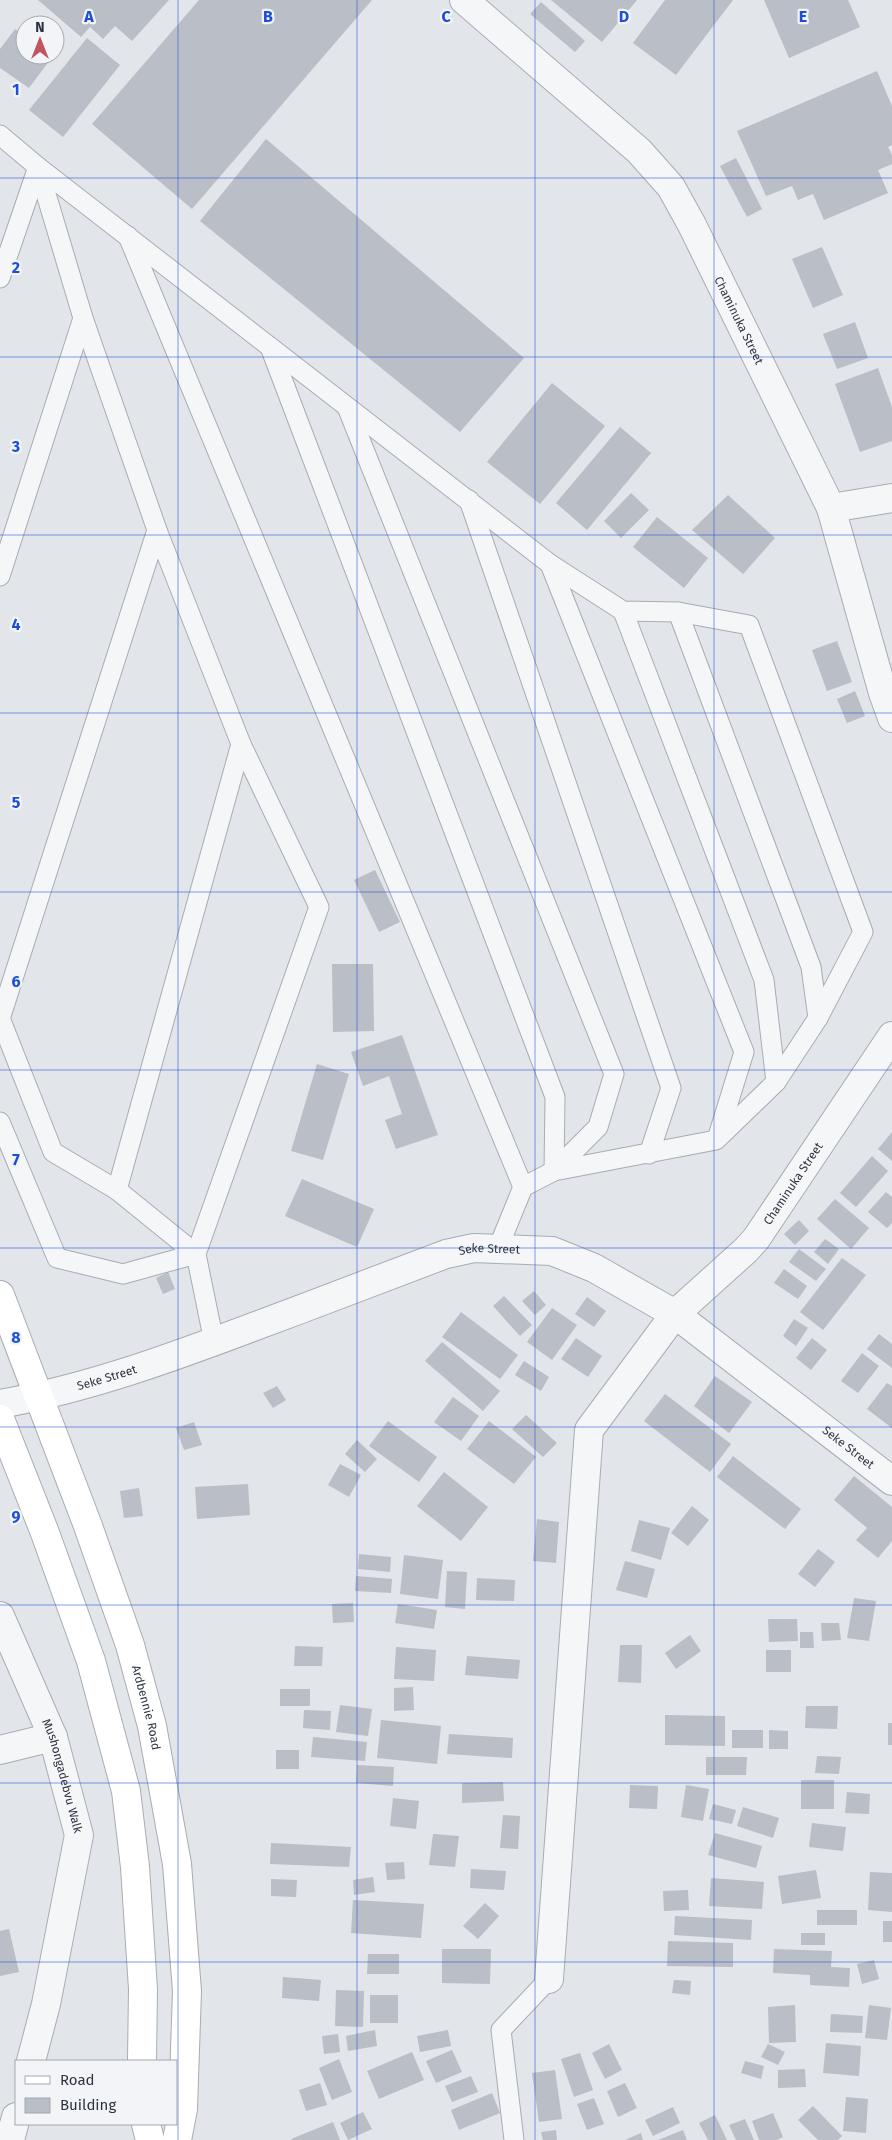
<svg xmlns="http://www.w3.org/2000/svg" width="892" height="2140" font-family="'Fira Sans',sans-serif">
	<rect width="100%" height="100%" fill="#e2e5e9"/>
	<g fill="#babec6">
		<polygon points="38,0 169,0 132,41 115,26 103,39 90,27 81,37"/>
		<polygon points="199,0 372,0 192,209 92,124"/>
		<polygon points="551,0 637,0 602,42"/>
		<polygon points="665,0 733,0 676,75 633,43"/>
		<polygon points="764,0 848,0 860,27 789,58"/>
		<polygon points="541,2 585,41 575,52 530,14"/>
		<polygon points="15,29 25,36 25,55 53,56 29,88 0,68 0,49"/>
		<polygon points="87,38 120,65 63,137 29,110"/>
		<polygon points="877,71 892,106 892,145 888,147 892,155 892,164 878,170 888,193 824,220 813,194 798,200 792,186 766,196 737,131"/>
		<polygon points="266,139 524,358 460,432 200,221"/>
		<polygon points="736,158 762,209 747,217 720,166"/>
		<polygon points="822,247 843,295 813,308 792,259"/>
		<polygon points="855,322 868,358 837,369 823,334"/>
		<polygon points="878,368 892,407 892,441 860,452 835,384"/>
		<polygon points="552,383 605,426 540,504 487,462"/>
		<polygon points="620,427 651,453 587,530 556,503"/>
		<polygon points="631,493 649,510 621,538 604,521"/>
		<polygon points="728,495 775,538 743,574 692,530"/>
		<polygon points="657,517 708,558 684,588 633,547"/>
		<polygon points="837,641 852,682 827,691 812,650"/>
		<polygon points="855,691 865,716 847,723 837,699"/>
		<polygon points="375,870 400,922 379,932 354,880"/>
		<polygon points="332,964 373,964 374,1031 333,1032"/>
		<polygon points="402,1035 438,1135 396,1149 385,1120 402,1114 389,1076 363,1086 351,1052"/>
		<polygon points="317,1064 349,1074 323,1160 291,1151"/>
		<polygon points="892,1132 892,1161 878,1149"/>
		<polygon points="872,1156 888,1171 856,1207 840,1193"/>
		<polygon points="302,1179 374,1209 357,1247 285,1216"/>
		<polygon points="886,1192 892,1197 892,1223 887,1228 868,1212"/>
		<polygon points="835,1199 869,1228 851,1249 817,1219"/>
		<polygon points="799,1220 809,1231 795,1245 784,1234"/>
		<polygon points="825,1239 839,1249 828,1264 814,1252"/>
		<polygon points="799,1249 826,1269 816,1281 789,1262"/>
		<polygon points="842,1258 866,1275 823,1330 800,1312"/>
		<polygon points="784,1269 807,1286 798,1299 774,1283"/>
		<polygon points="168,1272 175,1289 163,1294 156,1278"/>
		<polygon points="534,1291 546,1305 535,1315 522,1301"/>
		<polygon points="504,1296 532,1325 520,1336 493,1306"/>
		<polygon points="587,1297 606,1311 594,1327 575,1314"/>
		<polygon points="552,1308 577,1325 552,1360 527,1342"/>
		<polygon points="461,1312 518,1355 500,1379 442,1337"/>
		<polygon points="794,1319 808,1328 796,1346 783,1336"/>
		<polygon points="879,1334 892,1344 892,1368 867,1349"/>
		<polygon points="576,1338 602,1356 588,1377 561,1359"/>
		<polygon points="812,1338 827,1350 811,1370 796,1358"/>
		<polygon points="442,1342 500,1391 483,1411 425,1361"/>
		<polygon points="862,1353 879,1366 858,1393 841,1381"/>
		<polygon points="524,1361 549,1377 541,1391 515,1375"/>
		<polygon points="715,1376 752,1402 729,1433 694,1406"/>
		<polygon points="887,1383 892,1386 892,1428 867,1409"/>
		<polygon points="277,1386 286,1400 273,1408 263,1393"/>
		<polygon points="665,1394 731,1444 710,1472 644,1421"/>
		<polygon points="453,1397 479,1416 461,1441 434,1422"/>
		<polygon points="526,1415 557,1443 543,1457 512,1429"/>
		<polygon points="388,1421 437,1457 419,1482 369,1446"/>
		<polygon points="489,1421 536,1457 514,1484 467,1449"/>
		<polygon points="194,1422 202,1445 184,1450 176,1428"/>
		<polygon points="357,1440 377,1459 365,1472 345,1454"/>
		<polygon points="733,1456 801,1509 785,1529 717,1477"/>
		<polygon points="340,1464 361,1475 349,1497 328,1485"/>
		<polygon points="444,1472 488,1507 461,1541 417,1506"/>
		<polygon points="854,1476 892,1507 892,1541 878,1558 856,1540 867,1528 834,1500"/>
		<polygon points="248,1484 250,1515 197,1519 195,1487"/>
		<polygon points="139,1488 143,1516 124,1518 120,1491"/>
		<polygon points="692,1506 709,1520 688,1546 671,1533"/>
		<polygon points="537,1519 559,1522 556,1563 533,1561"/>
		<polygon points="639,1520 670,1528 661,1560 631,1551"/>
		<polygon points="818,1549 835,1562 815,1587 798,1574"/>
		<polygon points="359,1554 391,1557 390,1572 358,1569"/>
		<polygon points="404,1555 443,1560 438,1599 400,1594"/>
		<polygon points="625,1561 655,1569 647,1598 616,1590"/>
		<polygon points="447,1571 467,1572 465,1609 445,1607"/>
		<polygon points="356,1576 392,1579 391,1593 355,1591"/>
		<polygon points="477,1578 515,1580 514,1601 476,1600"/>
		<polygon points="854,1598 876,1601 869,1641 847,1638"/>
		<polygon points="353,1603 354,1622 333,1623 332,1604"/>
		<polygon points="398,1604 437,1610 434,1629 395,1623"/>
		<polygon points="768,1619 797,1619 798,1641 769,1642"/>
		<polygon points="821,1623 839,1623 841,1640 822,1641"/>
		<polygon points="800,1632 813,1632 814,1648 800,1648"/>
		<polygon points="690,1635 701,1651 676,1669 665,1653"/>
		<polygon points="620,1645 642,1645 641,1683 618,1682"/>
		<polygon points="295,1646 323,1647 322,1666 294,1666"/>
		<polygon points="396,1647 436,1650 434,1681 394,1679"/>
		<rect x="766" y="1650" width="25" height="22"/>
		<polygon points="467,1656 520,1660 518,1679 465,1675"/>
		<polygon points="413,1687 414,1710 394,1711 394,1688"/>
		<rect x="280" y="1689" width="30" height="17"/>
		<polygon points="340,1705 372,1709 368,1736 336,1732"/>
		<polygon points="806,1706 838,1706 837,1729 805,1728"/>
		<polygon points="304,1710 331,1711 330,1730 303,1728"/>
		<polygon points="665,1715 725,1716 725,1746 665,1745"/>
		<polygon points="381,1720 441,1726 437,1764 377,1758"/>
		<rect x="888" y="1723" width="4" height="22"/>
		<rect x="732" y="1730" width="31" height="18"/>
		<polygon points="769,1730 788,1731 788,1749 769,1749"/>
		<polygon points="449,1734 513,1738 512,1758 447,1754"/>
		<polygon points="313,1737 367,1742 365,1761 311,1757"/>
		<rect x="276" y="1750" width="23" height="19"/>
		<polygon points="817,1756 841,1757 839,1774 815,1773"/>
		<polygon points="706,1757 747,1757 746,1775 706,1775"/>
		<polygon points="357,1765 394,1767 393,1786 356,1783"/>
		<rect x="801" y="1780" width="33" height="29"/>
		<polygon points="503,1782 504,1801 462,1803 462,1783"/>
		<polygon points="630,1785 658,1786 657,1809 629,1808"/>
		<polygon points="686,1785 709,1789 703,1821 681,1817"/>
		<polygon points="847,1792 870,1794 869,1814 845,1813"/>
		<polygon points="393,1798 419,1801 416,1829 390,1826"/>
		<polygon points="713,1804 736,1810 732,1824 709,1819"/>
		<polygon points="743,1807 779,1818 773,1838 737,1826"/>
		<polygon points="503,1815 520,1816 518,1849 500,1848"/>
		<polygon points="812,1823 846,1827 843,1851 809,1847"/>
		<polygon points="715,1833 762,1846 756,1868 708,1855"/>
		<polygon points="433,1834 459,1836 455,1867 429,1865"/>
		<polygon points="271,1843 351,1847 349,1867 270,1864"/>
		<polygon points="404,1862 405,1879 387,1880 385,1863"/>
		<polygon points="471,1869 506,1871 504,1890 470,1888"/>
		<polygon points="816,1870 821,1898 782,1904 778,1876"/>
		<polygon points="870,1872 892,1873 892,1912 868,1910"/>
		<polygon points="373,1877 375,1892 354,1895 353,1880"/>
		<polygon points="711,1878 764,1882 762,1909 709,1906"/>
		<polygon points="271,1879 297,1880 296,1897 271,1896"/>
		<polygon points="688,1890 689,1910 664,1911 663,1891"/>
		<polygon points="353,1900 424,1904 421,1938 351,1933"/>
		<polygon points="485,1903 499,1916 478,1939 463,1926"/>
		<rect x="817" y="1910" width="40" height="15"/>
		<polygon points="675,1916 752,1920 751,1940 674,1935"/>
		<rect x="883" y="1921" width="9" height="21"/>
		<polygon points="9,1929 19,1972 0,1976 0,1931"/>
		<rect x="801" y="1933" width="24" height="12"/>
		<polygon points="668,1941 733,1943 733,1967 667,1966"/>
		<polygon points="442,1949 491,1949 490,1984 442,1983"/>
		<polygon points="774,1949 832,1951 831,1967 850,1968 849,1987 810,1985 810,1975 773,1973"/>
		<polygon points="368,1954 399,1954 399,1974 367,1974"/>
		<polygon points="874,1960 879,1979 862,1984 857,1964"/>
		<polygon points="283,1977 321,1980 319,2001 282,1998"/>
		<polygon points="674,1980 691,1981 690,1995 672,1993"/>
		<polygon points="336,1990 364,1991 363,2027 335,2026"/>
		<rect x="370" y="1995" width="28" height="28"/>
		<polygon points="795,2005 796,2042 769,2043 768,2007"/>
		<polygon points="869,2005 891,2008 887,2040 865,2038"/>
		<polygon points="831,2014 863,2016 862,2033 830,2032"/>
		<polygon points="375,2030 377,2046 348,2051 346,2036"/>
		<polygon points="448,2030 451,2046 420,2052 417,2036"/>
		<polygon points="338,2034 340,2052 324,2054 322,2036"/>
		<polygon points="826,2043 861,2046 859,2076 823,2073"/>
		<polygon points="609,2044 622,2070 605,2079 592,2053"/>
		<polygon points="768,2044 785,2052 778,2065 761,2057"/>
		<polygon points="452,2050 462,2072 436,2083 426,2061"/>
		<polygon points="412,2052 424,2080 379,2099 367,2071"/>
		<polygon points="580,2053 593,2090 574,2097 561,2059"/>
		<polygon points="339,2059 352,2092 332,2100 319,2068"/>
		<polygon points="745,2061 764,2066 761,2079 741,2073"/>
		<polygon points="805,2069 806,2087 778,2088 778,2070"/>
		<polygon points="555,2070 562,2119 539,2122 532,2073"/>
		<polygon points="471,2076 478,2092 452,2102 445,2086"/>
		<polygon points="320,2083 327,2105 306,2111 299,2090"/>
		<polygon points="625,2083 637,2108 618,2117 607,2091"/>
		<polygon points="492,2093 500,2113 459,2130 451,2110"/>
		<polygon points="846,2097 868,2099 866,2133 843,2131"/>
		<polygon points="594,2098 604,2124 587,2130 577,2104"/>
		<polygon points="813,2106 842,2136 838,2140 818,2140 798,2120"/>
		<polygon points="673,2107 680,2123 653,2136 645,2120"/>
		<polygon points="363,2112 372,2129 348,2140 340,2123"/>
		<polygon points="773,2113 783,2137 777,2140 759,2140 752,2121"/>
		<polygon points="715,2115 727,2140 708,2140 699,2123"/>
		<polygon points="745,2119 754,2140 736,2140 729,2125"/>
		<polygon points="333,2122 340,2140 292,2140 291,2139"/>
		<polygon points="556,2130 557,2140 543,2140 541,2132"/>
		<polygon points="683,2130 687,2140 658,2140"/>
		<polygon points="641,2133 643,2140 625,2140"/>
	</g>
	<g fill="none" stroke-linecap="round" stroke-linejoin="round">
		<g stroke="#a8acb3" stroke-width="21">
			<g id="service">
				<polyline points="0,135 38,167 550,564 623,611 678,612 749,625 863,932 818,1018 776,1082 716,1140 554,1171 523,1187 498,1248"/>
				<polyline points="38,167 83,318 157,530 241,744 319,907 196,1254 214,1342"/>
				<polyline points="128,236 523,1187"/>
				<polyline points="0,278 38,167"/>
				<polyline points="270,347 555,1097 554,1171"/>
				<polyline points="347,407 614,1074 598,1127 554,1171"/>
				<polyline points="469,500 671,1088 649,1154"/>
				<polyline points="550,564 744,1052 718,1136"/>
				<polyline points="0,576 83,318"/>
				<polyline points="623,611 764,980 776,1082"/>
				<polyline points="678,612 811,967 818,1018"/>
				<polyline points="0,1018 53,1152 117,1190 196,1254"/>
				<polyline points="0,1019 157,530"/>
				<polyline points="0,1122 57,1258 123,1274 196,1254"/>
				<polyline points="117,1190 241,744"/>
				<polyline points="514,2140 501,2030 549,1979"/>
			</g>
		</g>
		<g stroke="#a8acb3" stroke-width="30">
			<g id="minor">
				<path id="s1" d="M 464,0 L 639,151 L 671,187 L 692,225 L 831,508 L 883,693 L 892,718"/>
				<polyline points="831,508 892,498"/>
				<path id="s2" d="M 0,1404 C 90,1388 176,1356 261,1324 C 323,1301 385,1277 446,1254 L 474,1248 L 552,1251 L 594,1268 L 675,1314 L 892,1481"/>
				<path id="s3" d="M 0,1616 L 53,1737 L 79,1835 L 46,2004 L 31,2061"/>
				<polyline points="0,1750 53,1737"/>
				<path id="s4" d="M 549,1979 L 589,1430 L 675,1314 L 746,1250 L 756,1239 L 892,1036"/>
				<polyline points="10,2140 16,2117"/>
			</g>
		</g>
		<g stroke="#a8acb3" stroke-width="30">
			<g id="secondary">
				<path id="s5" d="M 0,1295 L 88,1526 L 130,1645 L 152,1726 L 177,1864 L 187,1991 L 183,2109 L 177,2140"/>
				<polyline points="0,1419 45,1533 91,1661 126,1791 135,1867 143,1989 142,2061"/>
				<polyline points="146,2124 150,2140"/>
			</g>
		</g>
		<use href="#service" stroke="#f5f6f8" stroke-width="19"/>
		<use href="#minor" stroke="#f5f6f8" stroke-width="28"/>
		<use href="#secondary" stroke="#fff" stroke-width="28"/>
	</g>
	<path fill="none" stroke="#1d4ed8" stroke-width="1" stroke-opacity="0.55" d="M 178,0 L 178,2140M 357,0 L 357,2140M 535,0 L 535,2140M 714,0 L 714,2140M 0,178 L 892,178M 0,357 L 892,357M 0,535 L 892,535M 0,713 L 892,713M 0,892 L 892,892M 0,1070 L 892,1070M 0,1248 L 892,1248M 0,1427 L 892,1427M 0,1605 L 892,1605M 0,1783 L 892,1783M 0,1962 L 892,1962"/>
	<g text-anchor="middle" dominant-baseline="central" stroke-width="4.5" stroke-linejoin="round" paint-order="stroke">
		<g font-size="12" fill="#2c3340" stroke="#f2f4f7">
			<text stroke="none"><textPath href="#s1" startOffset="429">Chaminuka Street</textPath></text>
			<text stroke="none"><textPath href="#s4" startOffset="872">Chaminuka Street</textPath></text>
			<text stroke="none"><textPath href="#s2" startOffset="515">Seke Street</textPath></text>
			<text stroke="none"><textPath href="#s2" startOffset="110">Seke Street</textPath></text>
			<text stroke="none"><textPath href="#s2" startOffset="935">Seke Street</textPath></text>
			<text stroke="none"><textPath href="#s5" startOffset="438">Ardbennie Road</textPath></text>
			<text stroke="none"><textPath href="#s3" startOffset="172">Mushongadebvu Walk</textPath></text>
		</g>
	</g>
	<g font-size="16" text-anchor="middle" font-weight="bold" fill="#1d4ed8" stroke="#f2f4f7" stroke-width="4.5" stroke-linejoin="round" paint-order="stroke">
		<text x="89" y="22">A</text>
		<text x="268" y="22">B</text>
		<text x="446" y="22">C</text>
		<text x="624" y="22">D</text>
		<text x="803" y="22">E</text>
		<text x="16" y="95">1</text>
		<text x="16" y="273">2</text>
		<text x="16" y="452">3</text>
		<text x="16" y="630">4</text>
		<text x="16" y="808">5</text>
		<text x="16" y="987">6</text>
		<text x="16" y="1165">7</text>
		<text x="16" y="1343">8</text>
		<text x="16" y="1522">9</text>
	</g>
	<rect x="15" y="2060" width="162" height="65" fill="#f2f4f7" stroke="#a3a7ae"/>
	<rect x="25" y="2076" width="25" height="8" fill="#ffffff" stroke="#a3a7ae"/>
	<text x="60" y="2085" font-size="15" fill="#2c3340">Road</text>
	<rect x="25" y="2098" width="25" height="15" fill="#babec6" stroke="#a3a7ae"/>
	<text x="60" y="2110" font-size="15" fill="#2c3340">Building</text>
	<g transform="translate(40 40)"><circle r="24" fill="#f2f4f7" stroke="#a3a7ae"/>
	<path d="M0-4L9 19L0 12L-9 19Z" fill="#c25461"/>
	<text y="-8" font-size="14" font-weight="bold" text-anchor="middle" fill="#2c3340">N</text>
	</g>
</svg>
